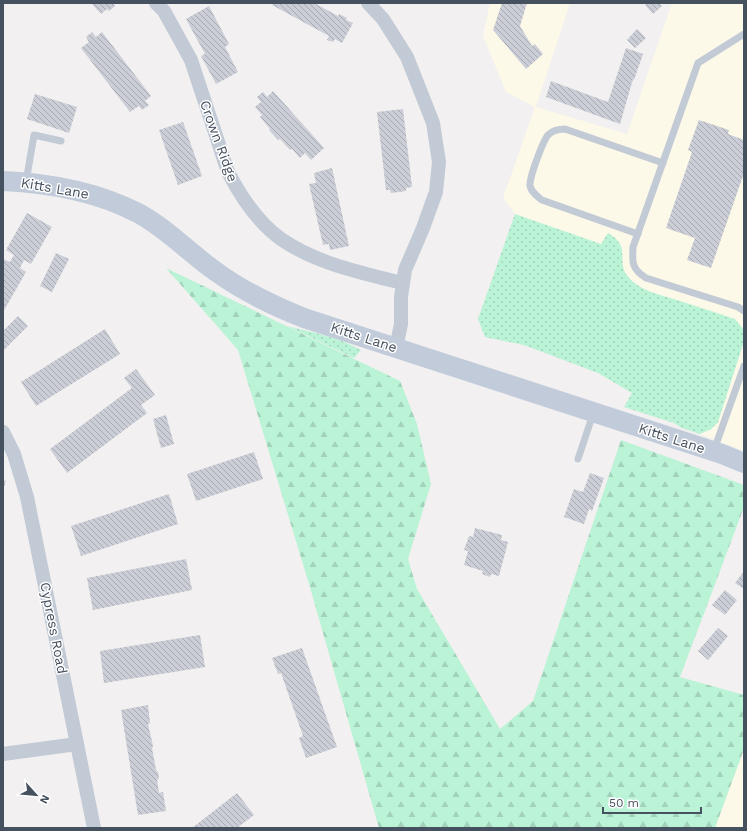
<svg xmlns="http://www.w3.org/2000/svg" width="747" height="831" font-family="'Work Sans',sans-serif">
	<defs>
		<pattern id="grass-dots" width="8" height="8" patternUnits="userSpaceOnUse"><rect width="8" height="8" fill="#bbf3d6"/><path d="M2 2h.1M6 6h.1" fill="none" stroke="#a2d2ba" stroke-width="1.8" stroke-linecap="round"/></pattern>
		<pattern id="forest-firs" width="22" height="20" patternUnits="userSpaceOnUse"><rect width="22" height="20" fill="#bbf3d6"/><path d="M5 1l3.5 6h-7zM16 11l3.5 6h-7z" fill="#a2d2ba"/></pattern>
		<pattern id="building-back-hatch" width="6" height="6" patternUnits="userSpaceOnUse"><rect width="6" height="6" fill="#cbced6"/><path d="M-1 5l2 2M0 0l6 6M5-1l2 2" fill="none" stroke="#a7aab1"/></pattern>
	</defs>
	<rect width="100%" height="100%" fill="#f2f0f0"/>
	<g fill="#fdf9e8">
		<polygon points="490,3 570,3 536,107 627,134 672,3 744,3 744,333 740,325 644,289 630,279 623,269 622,256 609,233 601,245 515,214 503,198 535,107 506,92 483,36"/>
		<polygon points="744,341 744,451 700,434 711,429 718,422"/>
		<polygon points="744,749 744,828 715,828"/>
	</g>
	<g fill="url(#grass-dots)">
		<path d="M 515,214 L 601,244 L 608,233 C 634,248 613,262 630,279 C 642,292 662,295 677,300 C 697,306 716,313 735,319 L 744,330 L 744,341 L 718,422 L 711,429 L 700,434 L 682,428 L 674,423 L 624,407 L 632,393 L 598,373 L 524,345 L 485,337 L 478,319 Z"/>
		<path d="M 287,326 C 311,332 338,337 361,350 L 354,358 Z"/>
	</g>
	<polygon fill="url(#forest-firs)" points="166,268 400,381 417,424 431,484 408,559 417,589 500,729 533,701 621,440 744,485 744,507 680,677 744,695 744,749 715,828 379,828 309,584 238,350"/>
	<g fill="url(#building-back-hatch)">
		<polygon points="91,3 113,3 115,6 109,11 107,9 101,14"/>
		<polygon points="274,3 316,3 316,4 338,16 339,14 347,18 346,20 353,23 342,43 335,39 333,42 327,40 329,36 272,5"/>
		<polygon points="502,3 527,3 520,26 532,46 535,44 543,54 526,69 493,30"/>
		<polygon points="648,3 659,3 662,6 653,14 645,5"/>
		<polygon points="209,6 229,44 225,47 238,72 216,84 201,56 205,54 186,19"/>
		<polygon points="637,29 646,38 635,48 627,40"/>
		<polygon points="92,32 96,37 102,32 151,96 145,101 149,105 142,110 139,106 130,112 81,48 89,42 86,37"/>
		<polygon points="626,48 643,54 634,80 633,79 620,124 546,97 551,81 608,102"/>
		<polygon points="273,91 324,148 311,160 305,153 300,158 292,149 290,150 280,139 278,140 269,130 270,129 260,117 262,115 255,107 261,102 257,97 263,92 267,97"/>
		<polygon points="35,94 77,107 69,133 27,119"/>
		<polygon points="403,109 412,187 406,188 406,191 391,193 390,190 386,190 377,112"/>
		<polygon points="699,120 729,130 728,134 744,140 744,173 711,268 687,260 695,238 666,228 692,152 688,150"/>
		<polygon points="183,122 202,176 178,185 159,130"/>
		<polygon points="332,168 349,246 330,250 329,244 323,245 309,184 316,183 314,173"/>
		<polygon points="27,213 52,227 31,264 24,260 20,268 26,272 3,312 3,259 10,262 14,255 6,250"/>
		<polygon points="56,253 69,259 52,292 40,286"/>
		<polygon points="18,316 28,326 3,351 3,331"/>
		<polygon points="105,329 120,354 36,406 21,382"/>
		<polygon points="136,369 155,395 141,405 147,413 67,473 50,449 132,388 124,378"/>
		<polygon points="166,415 174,444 161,448 153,419"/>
		<polygon points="254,452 263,479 196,501 187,474"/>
		<polygon points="590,473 604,478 592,511 589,509 584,524 564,517 574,489 583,492"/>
		<polygon points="3,480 6,481 3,490"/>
		<polygon points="169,494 178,524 81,556 71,526"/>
		<polygon points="475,528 502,535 501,540 508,542 499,576 491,574 490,577 482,574 483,571 464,565 468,551 464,550 469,536 473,537"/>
		<polygon points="186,559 192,590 93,610 87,578"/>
		<polygon points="744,571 744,589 735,583"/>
		<polygon points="725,590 737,600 725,615 712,605"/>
		<polygon points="718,628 728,636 708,660 698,651"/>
		<polygon points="200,635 205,667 104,683 100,651"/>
		<polygon points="302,648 337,747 306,758 299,738 303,736 281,673 278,674 272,658"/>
		<polygon points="148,705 150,723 148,724 153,746 152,748 156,770 158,772 159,779 157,779 159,793 163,792 166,811 138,815 121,710"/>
		<polygon points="237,793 254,815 237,828 192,828"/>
	</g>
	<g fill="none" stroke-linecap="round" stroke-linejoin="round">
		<g stroke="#c2cad6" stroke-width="7">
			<path d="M 744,34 L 698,63 L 633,247 C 632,263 632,269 646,278 L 738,307 L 744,311"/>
			<polyline points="26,182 34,135 61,141"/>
			<path d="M 638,234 L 542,200 C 537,196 532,193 530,186 C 529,178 543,141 548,135 C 552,131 559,129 565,129 L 663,163"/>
			<polyline points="714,450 744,366"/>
			<polyline points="578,459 593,414"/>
		</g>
		<g stroke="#c2cad6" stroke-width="14">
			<path d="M 156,3 L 164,11 L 191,60 L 228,172 C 241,197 257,222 281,239 C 315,263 362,273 402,283"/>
			<polyline points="368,3 383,19 407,57 433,123 439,162 436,192 423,228 405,270 401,297 401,324 396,348"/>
			<polyline points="3,432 14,454 27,497 94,828"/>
			<polyline points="3,754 77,744"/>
		</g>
		<path stroke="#c1cbda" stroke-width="20" d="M 3,181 C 50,183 95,191 138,213 C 168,229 190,254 218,273 C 244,292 274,306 304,318 L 722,454 L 744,463"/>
	</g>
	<g text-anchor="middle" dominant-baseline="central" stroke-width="3" stroke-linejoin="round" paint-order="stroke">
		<g font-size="14" fill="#46515f" stroke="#fff">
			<text transform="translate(219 141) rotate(70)">Crown Ridge</text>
			<text transform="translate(55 188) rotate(10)">Kitts Lane</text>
			<text transform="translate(364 337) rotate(18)">Kitts Lane</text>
			<text transform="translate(672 438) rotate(18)">Kitts Lane</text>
			<text transform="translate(54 628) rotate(79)">Cypress Road</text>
		</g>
	</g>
	<rect width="747" height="831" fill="none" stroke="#46515f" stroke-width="8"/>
	<g transform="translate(36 795) rotate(117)" stroke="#ffffff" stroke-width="3" paint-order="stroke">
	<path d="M0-3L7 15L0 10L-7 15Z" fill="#46515f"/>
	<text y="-6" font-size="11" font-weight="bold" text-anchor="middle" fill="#46515f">N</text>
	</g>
	<path d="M603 807v6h98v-6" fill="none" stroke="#46515f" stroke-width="2"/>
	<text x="609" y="807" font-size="12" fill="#46515f" stroke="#ffffff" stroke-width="3" paint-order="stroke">50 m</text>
</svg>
